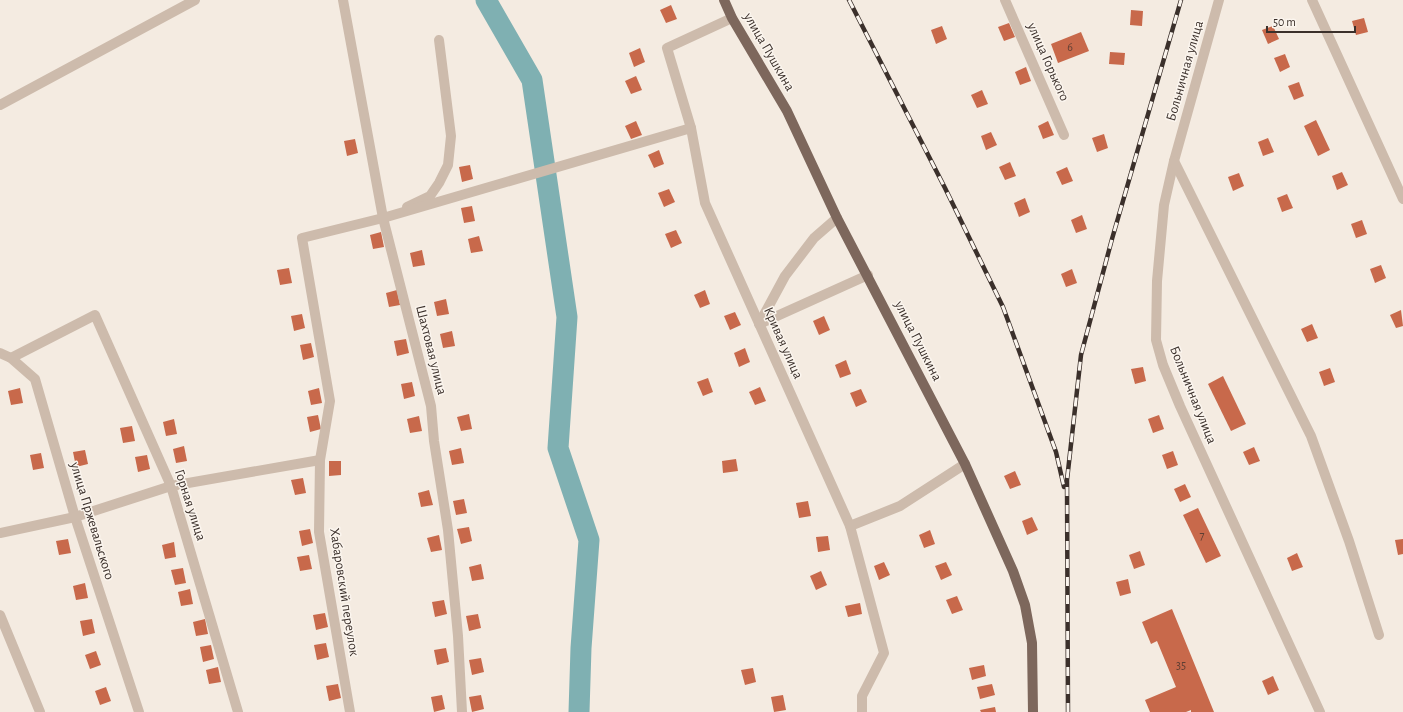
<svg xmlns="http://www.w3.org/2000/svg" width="1403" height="712" font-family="'Alegreya Sans',sans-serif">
	<rect width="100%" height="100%" fill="#f4ebe1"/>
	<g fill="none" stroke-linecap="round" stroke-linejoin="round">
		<polyline stroke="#7fb0b2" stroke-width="21" points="486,0 532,80 567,317 558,448 589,540 581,648 579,712"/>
	</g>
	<g fill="#c8694b">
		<polygon points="671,5 677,19 666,23 660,10"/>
		<polygon points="1131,10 1143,11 1142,26 1130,25"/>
		<polygon points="1364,18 1368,32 1356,35 1352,21"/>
		<polygon points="1009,23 1015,37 1004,41 998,27"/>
		<polygon points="942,26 947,39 936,44 931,30"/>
		<polygon points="1273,26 1279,39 1268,44 1262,30"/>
		<polygon points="1081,32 1089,51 1058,63 1051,44"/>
		<polygon points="640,48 645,62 634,67 629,53"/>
		<polygon points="1110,52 1125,53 1124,65 1109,64"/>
		<polygon points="1285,54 1290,67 1280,72 1274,58"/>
		<polygon points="1026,67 1031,81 1020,85 1015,72"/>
		<polygon points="636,76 642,90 631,94 625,81"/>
		<polygon points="1299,82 1304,96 1294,100 1288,86"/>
		<polygon points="982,90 988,104 977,108 971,95"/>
		<polygon points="1316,120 1330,150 1318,156 1304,126"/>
		<polygon points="636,121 642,135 631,139 625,126"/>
		<polygon points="1048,121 1054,135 1043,139 1038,126"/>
		<polygon points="991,132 997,145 986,150 981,136"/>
		<polygon points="1104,134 1108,148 1097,152 1092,138"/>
		<polygon points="1268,138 1274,152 1263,156 1258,142"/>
		<polygon points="355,139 358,153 347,156 344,141"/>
		<polygon points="659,150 664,164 654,168 648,155"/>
		<polygon points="1010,162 1016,176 1005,180 999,167"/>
		<polygon points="470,165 473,179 462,182 459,167"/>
		<polygon points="1067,167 1073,181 1062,185 1056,172"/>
		<polygon points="1342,172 1348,185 1337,190 1332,176"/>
		<polygon points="1239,173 1244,186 1233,191 1228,177"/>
		<polygon points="669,189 675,202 664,207 658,193"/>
		<polygon points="1287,194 1293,208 1282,212 1277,198"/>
		<polygon points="1025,198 1030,212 1019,217 1014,203"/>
		<polygon points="472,206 475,221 464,223 461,208"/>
		<polygon points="1082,215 1087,229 1076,233 1071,220"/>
		<polygon points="1362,220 1367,234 1356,238 1351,224"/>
		<polygon points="676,230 682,243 671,248 665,234"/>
		<polygon points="381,232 384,247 373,249 370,235"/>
		<polygon points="479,236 483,251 471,253 468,239"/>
		<polygon points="422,250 425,265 413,267 410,253"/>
		<polygon points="1381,265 1386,278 1375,283 1370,269"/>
		<polygon points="289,268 292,283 280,285 277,270"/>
		<polygon points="1072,269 1077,283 1066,287 1061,274"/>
		<polygon points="397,290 400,305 389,307 386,293"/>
		<polygon points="705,290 710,304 700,308 694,295"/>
		<polygon points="446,299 449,314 437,316 434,302"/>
		<polygon points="1401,310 1403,326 1396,328 1390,315"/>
		<polygon points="735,312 741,325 730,330 724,316"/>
		<polygon points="302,314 305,328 294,331 291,316"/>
		<polygon points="824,316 830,330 819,335 813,321"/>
		<polygon points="1312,324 1318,338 1307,342 1301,329"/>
		<polygon points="452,331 455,346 443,348 440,334"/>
		<polygon points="406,339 409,353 397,356 394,341"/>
		<polygon points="311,343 314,357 303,360 300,345"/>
		<polygon points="745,348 750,362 739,367 734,353"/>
		<polygon points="846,360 851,374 840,378 835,365"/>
		<polygon points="1143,367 1146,381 1135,384 1131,369"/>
		<polygon points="1330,368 1335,382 1324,386 1319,372"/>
		<polygon points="1223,376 1246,424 1231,431 1208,384"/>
		<polygon points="708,378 713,392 703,396 697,382"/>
		<polygon points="412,382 415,396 404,399 401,384"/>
		<polygon points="760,387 766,401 755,405 749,392"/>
		<polygon points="20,388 23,403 11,405 8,391"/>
		<polygon points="319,388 322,403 311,405 308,391"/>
		<polygon points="861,389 867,402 856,407 850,393"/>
		<polygon points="469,414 472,429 461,431 457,417"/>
		<polygon points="318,415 321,429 310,432 307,417"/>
		<polygon points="1159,415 1164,429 1153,433 1148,419"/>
		<polygon points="419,416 422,431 410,433 407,419"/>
		<polygon points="174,419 177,434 166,436 163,422"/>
		<polygon points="132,426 135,441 123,443 120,428"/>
		<polygon points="184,446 187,461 176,463 173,449"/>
		<polygon points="1254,447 1260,461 1249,465 1243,452"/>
		<polygon points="461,448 464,463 452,465 449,451"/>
		<polygon points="85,450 88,464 76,467 73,452"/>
		<polygon points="1173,451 1178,465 1167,469 1162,455"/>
		<polygon points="41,453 44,468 33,470 30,455"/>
		<polygon points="147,455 150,469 138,472 135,457"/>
		<polygon points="736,459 738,471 723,473 722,461"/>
		<polygon points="329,461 341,461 341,475 329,476"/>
		<polygon points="1015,471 1021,485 1010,489 1004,476"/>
		<polygon points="303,478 306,493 295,495 291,480"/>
		<polygon points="1185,484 1191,497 1180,502 1174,489"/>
		<polygon points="429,490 433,505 421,507 418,493"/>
		<polygon points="464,499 467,513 456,515 453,501"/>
		<polygon points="808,501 811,516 799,518 796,503"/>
		<polygon points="1198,508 1221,556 1206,563 1183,515"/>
		<polygon points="1032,517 1038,530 1027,535 1022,521"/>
		<polygon points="469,527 472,541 461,544 457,529"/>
		<polygon points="310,529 313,543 302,546 299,531"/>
		<polygon points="930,530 935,544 924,548 919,535"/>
		<polygon points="439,535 442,550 431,552 427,538"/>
		<polygon points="828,536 830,550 818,552 816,537"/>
		<polygon points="68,539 71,553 59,555 56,541"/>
		<polygon points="1403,539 1403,554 1398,555 1395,540"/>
		<polygon points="174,542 176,557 165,559 162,545"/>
		<polygon points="1140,551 1145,565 1134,569 1129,555"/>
		<polygon points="1297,553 1303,567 1292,571 1287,558"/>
		<polygon points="309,555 312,569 300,571 297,557"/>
		<polygon points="884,562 890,575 879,580 874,566"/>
		<polygon points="946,562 952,575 941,580 935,566"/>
		<polygon points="481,564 484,579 472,581 469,567"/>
		<polygon points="183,568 186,583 175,585 171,570"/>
		<polygon points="821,571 827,585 816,590 810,576"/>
		<polygon points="1128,579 1131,593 1120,596 1116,582"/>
		<polygon points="85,583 88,598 76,600 73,586"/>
		<polygon points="190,589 193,604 181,606 178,592"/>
		<polygon points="957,596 963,610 952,614 946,600"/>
		<polygon points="444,600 447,614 435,617 432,602"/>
		<polygon points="860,603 862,614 848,617 845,606"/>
		<polygon points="1172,609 1214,712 1191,712 1191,710 1186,712 1150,712 1145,700 1176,687 1157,641 1151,644 1142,622"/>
		<polygon points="325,613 328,627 316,630 313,615"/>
		<polygon points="478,614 481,628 469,631 466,616"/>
		<polygon points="92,619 95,633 83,636 80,621"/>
		<polygon points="205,619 208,634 196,636 193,622"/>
		<polygon points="326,643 329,657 317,660 314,645"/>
		<polygon points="211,645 214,659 203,662 200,647"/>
		<polygon points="446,648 449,662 437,665 434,650"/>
		<polygon points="96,651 101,665 90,669 85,655"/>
		<polygon points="481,658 484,672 472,675 469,660"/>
		<polygon points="984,665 986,676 972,680 969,668"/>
		<polygon points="218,667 221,682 209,684 206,670"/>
		<polygon points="753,668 756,682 745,685 741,670"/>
		<polygon points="1273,676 1279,690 1268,695 1262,681"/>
		<polygon points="338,684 341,698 329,701 326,686"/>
		<polygon points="992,684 995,695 980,699 977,687"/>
		<polygon points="106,687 111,701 100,705 95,691"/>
		<polygon points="442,695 445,709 434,712 431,697"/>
		<polygon points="481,695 484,709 472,712 469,697"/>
		<polygon points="783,695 786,710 774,712 771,697"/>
		<polygon points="995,707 996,712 981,712 980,710"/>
	</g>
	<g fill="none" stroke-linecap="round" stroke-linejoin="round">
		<g stroke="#cdbbac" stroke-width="10">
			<polyline points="343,0 383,218 431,406 434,441 448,530 458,636 462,712"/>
			<polyline points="1005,0 1064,135"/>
			<polyline points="1219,0 1174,161 1164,205 1157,281 1156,340 1163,365 1180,406 1320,712"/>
			<polyline points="1312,0 1403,199"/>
			<polyline points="732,18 667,48 691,128 705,203 850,526 884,653 862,696 862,712"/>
			<polyline points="0,105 195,0"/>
			<polyline points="1174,161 1311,436 1349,541 1379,635"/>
			<polyline points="407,207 430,196 439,183 448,165 451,136 439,40"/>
			<polyline points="837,218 814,238 785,276 759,324 868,275"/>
			<polyline points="0,353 11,358 35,379 75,517 139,712"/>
			<polyline points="11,358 95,315 171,486 238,712"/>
			<polyline points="850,526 900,506 965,464"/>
			<polyline points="0,533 75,517 171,486 320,460"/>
			<polyline points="0,615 40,712"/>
			<polyline points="350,712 319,532 320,460 330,401 302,238 383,218 691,128"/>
		</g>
		<polyline stroke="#7d675c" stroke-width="10" points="724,0 732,18 787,111 837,218 965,464 1013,571 1025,605 1032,643 1033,712"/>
		<g stroke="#3b302b" stroke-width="4.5">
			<g id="rail">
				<polyline points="849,0 945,188 1003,307 1056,452 1064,487"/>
				<polyline points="1068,712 1067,480 1081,355 1112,239 1181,0"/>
			</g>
		</g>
		<use href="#rail" stroke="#fbf5ee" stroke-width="3" stroke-dasharray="9" stroke-linecap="butt"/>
	</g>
	<g text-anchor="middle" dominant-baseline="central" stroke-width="3" stroke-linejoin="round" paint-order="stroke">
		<g font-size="12" fill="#5e3e33">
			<text x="1070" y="47">6</text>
			<text x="1202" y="535">7</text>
			<text x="1181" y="665">35</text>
		</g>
		<g font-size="14" fill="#3b302b" stroke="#fbf5ee">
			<text transform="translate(769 52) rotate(60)">улица Пушкина</text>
			<text transform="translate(1048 62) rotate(66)">улица Горького</text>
			<text transform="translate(1185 71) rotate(-74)">Больничная улица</text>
			<text transform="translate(918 341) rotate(63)">улица Пушкина</text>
			<text transform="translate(783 343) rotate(66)">Кривая улица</text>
			<text transform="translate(431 350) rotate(76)">Шахтовая улица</text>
			<text transform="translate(1193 395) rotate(68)">Больничная улица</text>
			<text transform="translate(190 505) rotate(72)">Горная улица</text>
			<text transform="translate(92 521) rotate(73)">улица Пржевальского</text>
			<text transform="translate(344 592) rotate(81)">Хабаровский переулок</text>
		</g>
	</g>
	<path d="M1267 26v6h88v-6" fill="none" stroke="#3b302b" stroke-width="2"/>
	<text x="1273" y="26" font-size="12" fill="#3b302b" stroke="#fbf5ee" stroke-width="3" paint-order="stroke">50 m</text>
</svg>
